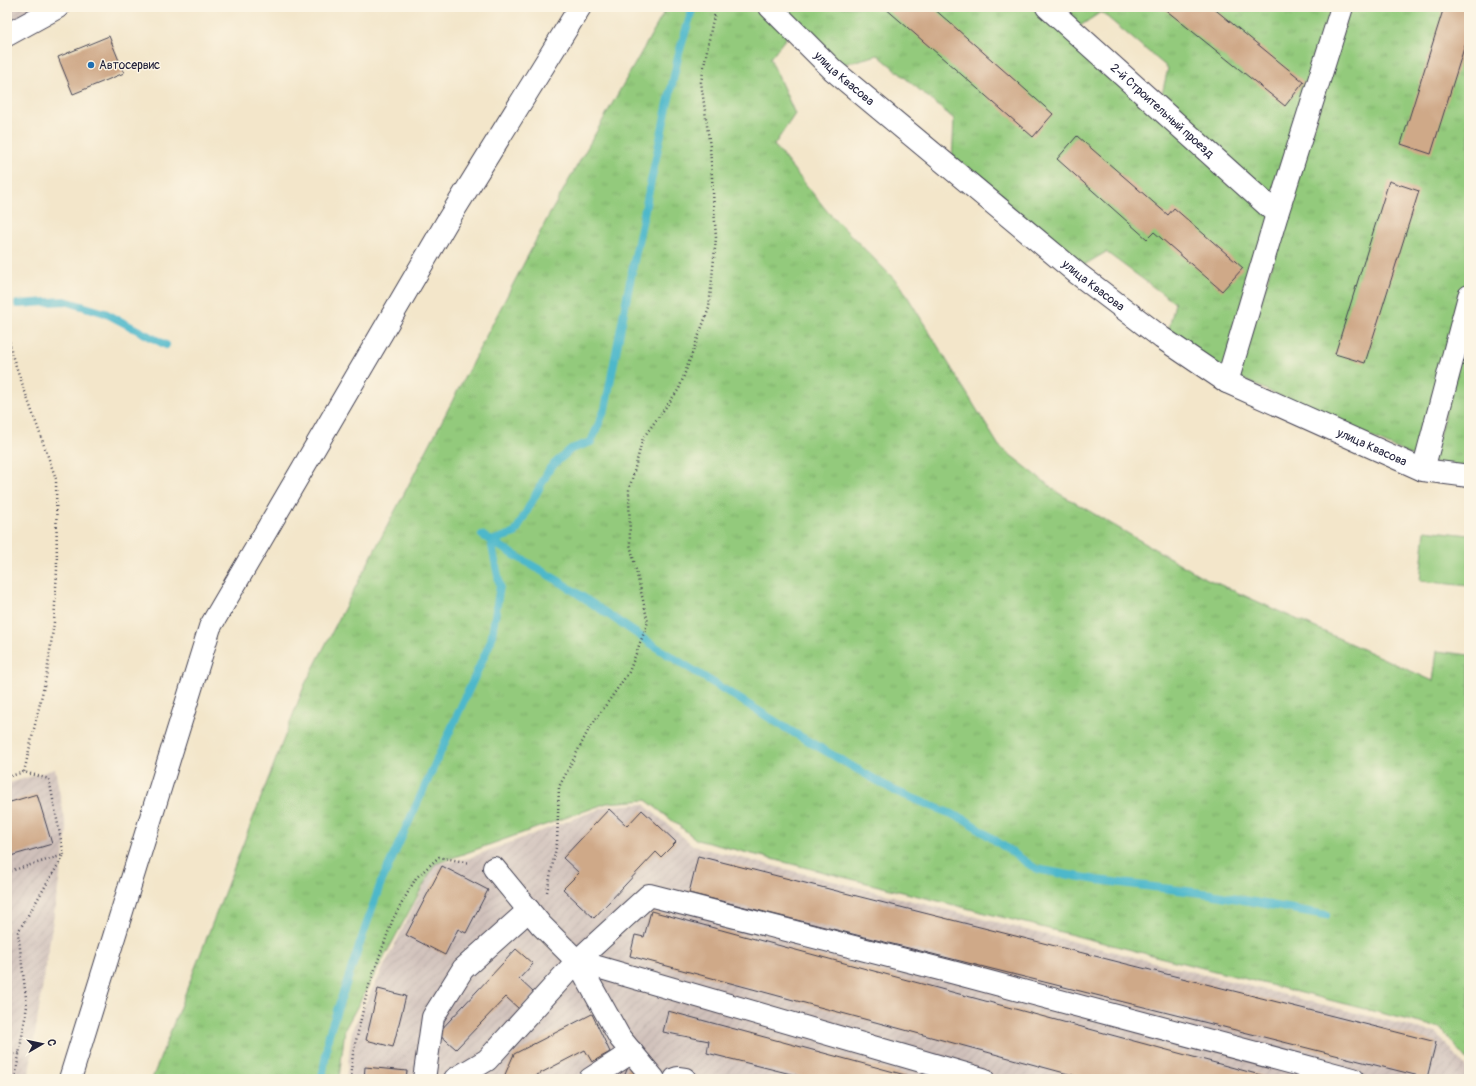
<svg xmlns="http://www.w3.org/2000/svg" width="1476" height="1086" font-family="Pangolin,sans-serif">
	<defs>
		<pattern id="industrial-furrows" width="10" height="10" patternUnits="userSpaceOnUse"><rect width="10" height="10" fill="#cfc0ba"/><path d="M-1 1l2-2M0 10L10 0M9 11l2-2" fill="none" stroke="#b1a5a1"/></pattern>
		<pattern id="grass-tufts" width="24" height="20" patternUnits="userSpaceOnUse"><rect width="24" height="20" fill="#93ca7c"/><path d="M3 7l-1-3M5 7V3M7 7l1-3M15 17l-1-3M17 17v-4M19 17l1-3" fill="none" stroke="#7ead6c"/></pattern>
	</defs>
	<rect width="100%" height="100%" fill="#fcf5e5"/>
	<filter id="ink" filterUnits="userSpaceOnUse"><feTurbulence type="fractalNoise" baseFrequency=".025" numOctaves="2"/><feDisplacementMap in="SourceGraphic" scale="8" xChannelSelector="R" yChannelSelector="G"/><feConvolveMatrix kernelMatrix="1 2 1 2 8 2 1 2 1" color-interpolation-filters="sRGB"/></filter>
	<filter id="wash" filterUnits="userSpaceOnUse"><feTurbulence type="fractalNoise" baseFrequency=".012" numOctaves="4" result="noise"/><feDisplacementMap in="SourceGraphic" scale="16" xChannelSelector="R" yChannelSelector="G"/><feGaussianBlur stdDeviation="0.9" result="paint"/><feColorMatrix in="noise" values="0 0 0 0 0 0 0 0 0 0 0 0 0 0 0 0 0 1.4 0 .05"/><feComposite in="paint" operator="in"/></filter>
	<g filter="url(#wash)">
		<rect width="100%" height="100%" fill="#f3e6ca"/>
		<g fill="url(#industrial-furrows)">
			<polygon points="7,7 40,7 7,24"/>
			<polygon points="55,769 67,831 28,1079 7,1079 7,784"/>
			<polygon points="643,804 694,846 1436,1033 1469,1071 1469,1079 346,1079 352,1030 435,864 469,858 608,806"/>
		</g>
		<g fill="url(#grass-tufts)" stroke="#5a765c">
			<polygon points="667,7 764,7 790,33 770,58 795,114 774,145 827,211 901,286 999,446 1060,494 1201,576 1433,681 1437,651 1469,655 1469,1062 1440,1028 697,840 646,800 607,803 435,864 345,1029 339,1079 152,1079 305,684 548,217"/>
			<polygon points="776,7 1042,7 1274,215 1225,375 1167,337 1175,303 1106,252 1079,268 952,163 954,119 878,55 836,66"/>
			<polygon points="1054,7 1327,7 1334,12 1276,208 1160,103 1168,68 1101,12 1077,28"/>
			<polygon points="1350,7 1469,7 1469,275 1417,458 1238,377"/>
			<polygon points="1469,321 1469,467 1432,463"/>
		</g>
		<polygon fill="#93ca7c" stroke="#5a765c" points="1425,530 1469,535 1469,586 1420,581"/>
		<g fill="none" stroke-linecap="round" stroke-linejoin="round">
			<g stroke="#4eb8cb" stroke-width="8">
				<polyline points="18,304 65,301 105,313 166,345"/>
				<polyline points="491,541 562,583 659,649 789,730 895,791 966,820 1036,869 1097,880 1210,894 1326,915"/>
				<polyline points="491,541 515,533 550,468 571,449 591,442 605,409 634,261 657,153 679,53 693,7"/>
				<polyline points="322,1079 329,1034 380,885 491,641 500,586 491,541 482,535"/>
			</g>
		</g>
		<g id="blocks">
			<g fill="#cfa988">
				<polygon points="884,7 932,7 1053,114 1033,137"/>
				<polygon points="1162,7 1212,7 1304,82 1285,106"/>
				<polygon points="1444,7 1469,7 1469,32 1431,154 1401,144"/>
				<polygon points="109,36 124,73 73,94 58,57"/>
				<polygon points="1077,136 1168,215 1174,208 1243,268 1222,291 1154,232 1147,239 1057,159"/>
				<polygon points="1389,181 1419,191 1365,363 1335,354"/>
				<polygon points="37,794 52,844 7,857 7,803"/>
				<polygon points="609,809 627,826 642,810 676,842 661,857 656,852 594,918 563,889 579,873 563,858"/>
				<polygon points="698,856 1436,1042 1427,1078 689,893"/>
				<polygon points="442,866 488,890 466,933 458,929 445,955 406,935"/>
				<polygon points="651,911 1275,1079 1087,1079 630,956 635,935 644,937"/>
				<polygon points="516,949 533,964 519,979 534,993 519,1009 506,997 456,1049 438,1033"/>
				<polygon points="378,989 406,996 393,1047 366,1040"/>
				<polygon points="668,1011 920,1079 811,1079 707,1053 709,1041 663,1032"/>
				<polygon points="592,1014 610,1052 592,1062 585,1050 537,1075 535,1079 503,1079 514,1054"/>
				<polygon points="629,1065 643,1079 623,1079"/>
				<polygon points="365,1067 407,1071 406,1079 364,1079"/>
			</g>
		</g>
	</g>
	<g filter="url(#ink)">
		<use href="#blocks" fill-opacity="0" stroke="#413f50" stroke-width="1"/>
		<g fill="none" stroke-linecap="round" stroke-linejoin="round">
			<g stroke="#413f50" stroke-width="24">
				<g id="minor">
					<path id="s1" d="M 770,7 L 833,70 L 1078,274 L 1162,338 L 1227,382 L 1423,470 L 1469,476"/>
					<path id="s2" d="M 1047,7 L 1277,214"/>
					<polyline points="7,35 58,7"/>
					<polyline points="1227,382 1277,214 1342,7"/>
					<polyline points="1423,470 1469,296"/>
					<polyline points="494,868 541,925 577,961 620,1038 654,1079"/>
					<polyline points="577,961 649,895 948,971 1353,1079"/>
					<polyline points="70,1079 210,627 448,220 580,7"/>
					<polyline points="424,1079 433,1017 463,969 529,910"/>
					<polyline points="455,1079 487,1060 577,961 983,1079"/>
					<polyline points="590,1079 632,1052"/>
					<polyline points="675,1079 678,1078 685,1079"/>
				</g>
			</g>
			<g stroke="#413f50" stroke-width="2.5" stroke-dasharray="1 3" stroke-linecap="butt">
				<polyline points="7,330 12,355 56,479 57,569 54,622 47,673 24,772"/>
				<polyline points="7,777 24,772 49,779 64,855 7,872"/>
				<polyline points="547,892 557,843 559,787 589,729 629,672 648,622 630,544 629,490 643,438 679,389 709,308 716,238 710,147 701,82 712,24 717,7"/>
				<polyline points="7,1057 20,1053"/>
				<polyline points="15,1079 27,1006 18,932 64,855"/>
				<polyline points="350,1079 353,1054 368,988 393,919 416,878 439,857 470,863"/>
			</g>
			<use href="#minor" stroke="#fff" stroke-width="22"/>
		</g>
	</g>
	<circle fill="#1f6fb2" stroke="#fcf5e5" stroke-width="1.5" cx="91" cy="65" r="4"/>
	<g text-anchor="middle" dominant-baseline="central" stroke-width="3" stroke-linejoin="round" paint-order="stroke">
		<g font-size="12" fill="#22223b" stroke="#fcf5e5" text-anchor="start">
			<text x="99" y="65">Автосервис</text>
		</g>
		<g font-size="12" fill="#22223b" stroke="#fcf5e5">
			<text stroke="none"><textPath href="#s1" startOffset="103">улица Квасова</textPath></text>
			<text stroke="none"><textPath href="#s2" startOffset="155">2-й Строительный проезд</textPath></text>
			<text stroke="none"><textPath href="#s1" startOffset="427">улица Квасова</textPath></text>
			<text stroke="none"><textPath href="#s1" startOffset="751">улица Квасова</textPath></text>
		</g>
	</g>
	<rect width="1476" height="1086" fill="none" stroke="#fcf5e5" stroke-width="24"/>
	<g transform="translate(42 1044) rotate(81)" stroke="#fcf5e5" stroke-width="3" paint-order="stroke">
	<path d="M0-3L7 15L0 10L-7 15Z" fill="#22223b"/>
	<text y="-6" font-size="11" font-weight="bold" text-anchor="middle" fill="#22223b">С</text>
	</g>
</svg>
